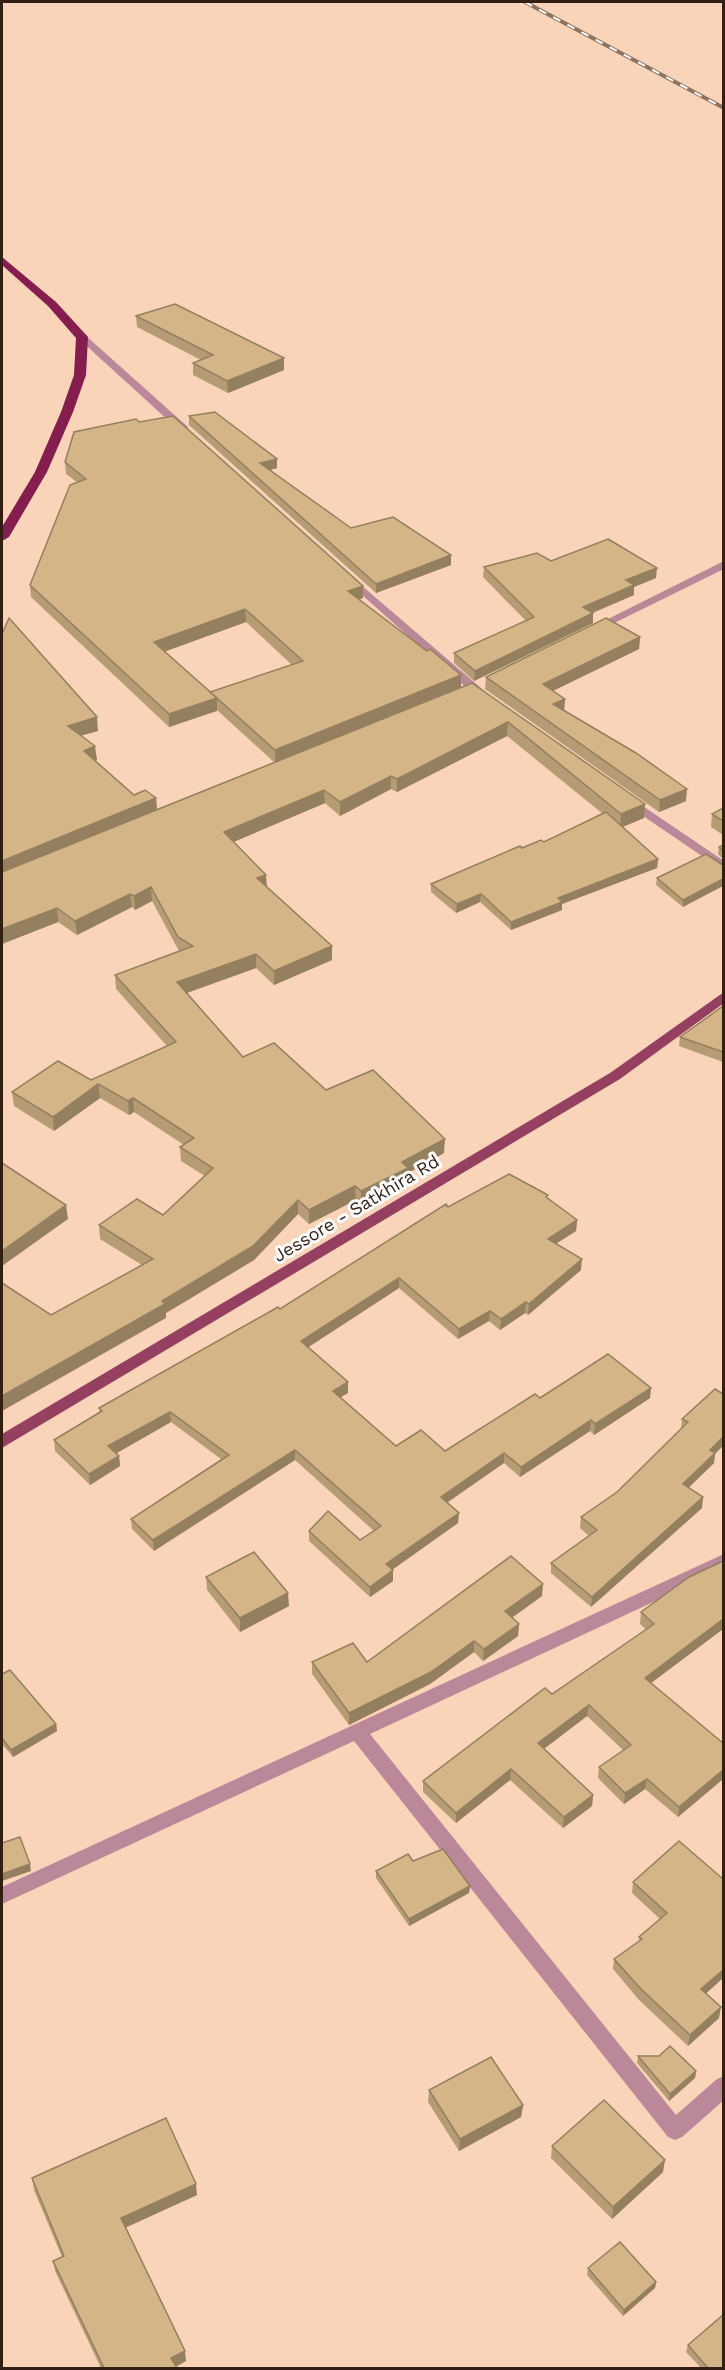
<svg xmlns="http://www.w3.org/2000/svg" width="725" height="2370" font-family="'Work Sans',sans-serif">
	<rect width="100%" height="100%" fill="#fad4b8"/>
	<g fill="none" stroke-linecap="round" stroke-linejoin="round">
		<g fill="#ba8899" fill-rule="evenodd">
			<polygon points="79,335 85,335 188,427 188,431 180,431 79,339"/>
			<polygon points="724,561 724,569 596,632 588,632 586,630"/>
			<polygon points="347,573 488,694 488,700 480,700 343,578 343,574"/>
			<polygon points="628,796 724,861 724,871 624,803 624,797"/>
			<polygon points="724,1554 724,1569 370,1734 676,2115 717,2079 724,2076 724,2100 682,2137 675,2140 668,2137 354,1741 2,1904 2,1887"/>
		</g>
		<polygon fill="#953f61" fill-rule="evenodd" points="724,992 724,1003 620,1079 2,1448 2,1434 610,1073"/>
		<polygon fill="#851e4e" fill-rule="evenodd" points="2,257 56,302 88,337 86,375 73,412 47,472 9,537 2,541 2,527 35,472 61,412 74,375 76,338 48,306 2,265"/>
		<g stroke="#8e7460" stroke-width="4">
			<polyline id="rail" points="525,2 724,108"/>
		</g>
		<use href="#rail" stroke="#fdfdfd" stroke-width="2" stroke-dasharray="8" stroke-linecap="butt"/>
	</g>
	<g fill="#b59c74" fill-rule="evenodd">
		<polygon points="136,316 284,358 284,370 228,393 193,375 193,363 201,360 137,327"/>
		<polygon points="189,416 277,468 269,470 351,528 451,565 376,593 189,425"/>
		<path d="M 65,462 L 363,598 L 359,600 L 461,687 L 363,727 L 472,683 L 644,818 L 622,827 L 658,859 L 657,868 L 562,904 L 562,910 L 511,930 L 480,902 L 456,913 L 431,892 L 431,884 L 522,848 L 544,842 L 603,814 L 507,736 L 397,792 L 391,789 L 340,816 L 325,803 L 233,842 L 267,887 L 332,946 L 332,960 L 274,985 L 256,968 L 187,993 L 243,1057 L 326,1090 L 444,1153 L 408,1173 L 408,1182 L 361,1205 L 356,1200 L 309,1224 L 298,1214 L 254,1260 L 166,1313 L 166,1318 L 51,1315 L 142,1265 L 100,1239 L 99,1225 L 163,1215 L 205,1176 L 181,1161 L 180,1147 L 184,1145 L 134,1112 L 129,1115 L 100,1098 L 54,1131 L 14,1106 L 12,1092 L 91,1080 L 167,1046 L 116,989 L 115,975 L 179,951 L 152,901 L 135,910 L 132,907 L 77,935 L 58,922 L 2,944 L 2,634 L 98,731 L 81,735 L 97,760 L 95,760 L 134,795 L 156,798 L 157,810 L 275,763 L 217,710 L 169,727 L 31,597 L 30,585 L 77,482 L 66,474 ZM 246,622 L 292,665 L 210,692 L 164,652 Z"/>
		<polygon points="551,561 656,578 634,587 634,595 593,613 593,623 474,681 454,663 454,653 526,621 483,577 484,567"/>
		<polygon points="640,637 639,649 553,691 565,699 564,711 686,801 659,812 485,689 486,677"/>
		<polygon points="723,808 723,835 711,827 712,814"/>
		<polygon points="723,845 723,859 718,854 719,847"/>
		<polygon points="723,865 683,907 656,885 657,878"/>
		<polygon points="723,1006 723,1062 679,1046 680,1037"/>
		<polygon points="548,1198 577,1220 576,1231 556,1244 581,1270 528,1315 525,1313 500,1330 489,1321 458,1339 399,1288 308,1347 348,1393 340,1397 396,1446 445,1451 540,1398 650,1398 594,1435 590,1431 520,1477 504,1463 447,1503 458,1523 392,1570 393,1581 370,1597 309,1541 309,1531 360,1540 374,1531 295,1460 154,1551 132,1529 131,1519 221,1459 171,1422 116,1453 119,1456 120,1466 90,1485 55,1451 54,1440 100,1412 99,1408 280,1309 448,1207"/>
		<polygon points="715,1389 715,1454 714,1463 688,1488 702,1508 591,1607 551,1573 551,1563 589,1536 580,1528 581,1517 617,1492 681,1429 682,1419"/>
		<polygon points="723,1561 723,1629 651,1683 723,1743 723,1779 678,1817 645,1789 624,1804 598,1778 599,1767 623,1750 587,1716 544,1749 593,1795 592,1806 563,1828 510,1780 456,1823 423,1792 423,1781 647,1630 640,1624 641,1612"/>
		<polygon points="206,1577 289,1606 240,1632 207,1590"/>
		<polygon points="542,1596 512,1618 519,1624 518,1636 483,1661 474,1652 430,1684 349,1725 312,1674 312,1662 367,1662"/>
		<polygon points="2,1674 56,1724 57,1731 13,1757 2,1744"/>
		<polygon points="679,1841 723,1978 706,1993 719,2018 688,2046 639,2000 613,1969 614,1959 639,1941 639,1937 660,1919 632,1893 633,1882"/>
		<polygon points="413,1861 470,1886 469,1893 409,1926 376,1878 376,1871"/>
		<polygon points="638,2056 696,2071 695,2078 669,2101 637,2063"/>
		<polygon points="429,2090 523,2105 521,2117 459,2151 428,2102"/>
		<polygon points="552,2146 663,2172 612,2219 551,2158"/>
		<polygon points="32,2178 197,2195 125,2228 186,2361 176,2367 177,2368 101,2368 55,2271 53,2261 62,2257 34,2190"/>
		<polygon points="588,2268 656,2282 655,2288 623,2316 587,2275"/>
		<polygon points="688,2345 723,2368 701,2368 686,2352"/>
	</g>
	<g fill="#947f5e">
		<polygon points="284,358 284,370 228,393 227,381"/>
		<polygon points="277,459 277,468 260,473 260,463"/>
		<polygon points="451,555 451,565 376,593 376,584"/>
		<polygon points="657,568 656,578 634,587 634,595 582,617 583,607 626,580"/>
		<polygon points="363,586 363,598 348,604 348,591"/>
		<polygon points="245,609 246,622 155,655 154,642"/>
		<polygon points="593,613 593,623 474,681 475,671"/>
		<polygon points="640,637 639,649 542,696 543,684"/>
		<polygon points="461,675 461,687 275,763 275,750"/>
		<polygon points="217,698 217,711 169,727 169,714"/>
		<polygon points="565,699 564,711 553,704"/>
		<polygon points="97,717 98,731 69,739 68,726"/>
		<polygon points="508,722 507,736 397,792 397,779"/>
		<polygon points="95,746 97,760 85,764 84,751"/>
		<polygon points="391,776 391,789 340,816 340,802"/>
		<polygon points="687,789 686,801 659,812 660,800"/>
		<polygon points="324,790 325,803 224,846 224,832"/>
		<polygon points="156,798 157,811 2,875 2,861"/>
		<polygon points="645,804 644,818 620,828 621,814"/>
		<polygon points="658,859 657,868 562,904 562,910 511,930 511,922 558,898"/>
		<polygon points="266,875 267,888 257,878"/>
		<polygon points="723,879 723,886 683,907 683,900"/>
		<polygon points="151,887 152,901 135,910 134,896"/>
		<polygon points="130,894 132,907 77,935 75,921"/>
		<polygon points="481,894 480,902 456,913 457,904"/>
		<polygon points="57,908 58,922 2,944 2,929"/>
		<polygon points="332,946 332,960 274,985 274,971"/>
		<polygon points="256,954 256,968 178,996 177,982"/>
		<polygon points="98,1084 100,1098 54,1131 53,1117"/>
		<polygon points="133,1098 134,1112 129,1115 128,1101"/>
		<polygon points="445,1139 444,1153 408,1173 408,1182 361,1205 361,1191 402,1162"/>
		<polygon points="355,1186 356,1200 309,1224 309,1210"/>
		<polygon points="298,1200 298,1214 254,1260 166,1313 166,1318 2,1411 2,1396 162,1301"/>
		<polygon points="66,1205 68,1219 2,1266 2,1251"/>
		<polygon points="577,1220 576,1231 547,1249 548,1239"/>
		<polygon points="582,1259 581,1270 528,1315 529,1304"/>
		<polygon points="399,1278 399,1288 301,1352 301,1341"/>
		<polygon points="526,1302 525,1313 500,1330 501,1319"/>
		<polygon points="490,1311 489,1321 458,1339 459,1329"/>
		<polygon points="348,1382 348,1393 333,1402 333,1391"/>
		<polygon points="651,1388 650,1398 594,1435 595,1424"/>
		<polygon points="170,1412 171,1422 110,1457 108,1446"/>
		<polygon points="591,1420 590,1431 520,1477 521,1467"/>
		<polygon points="723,1437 723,1446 715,1454 714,1463 681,1495 683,1484 710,1450"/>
		<polygon points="295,1450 295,1460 154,1551 153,1540"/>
		<polygon points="504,1453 504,1463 440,1507 441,1497"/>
		<polygon points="119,1456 120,1466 90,1485 89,1474"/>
		<polygon points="703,1497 702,1508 591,1607 592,1597"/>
		<polygon points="459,1513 458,1523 386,1574 386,1564"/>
		<polygon points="393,1570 393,1581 370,1597 370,1587"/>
		<polygon points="543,1584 542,1596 504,1623 505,1611"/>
		<polygon points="288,1593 289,1606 240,1632 240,1618"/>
		<polygon points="723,1619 723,1629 643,1689 645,1678"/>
		<polygon points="519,1624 518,1636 483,1661 484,1649"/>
		<polygon points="474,1641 474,1652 430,1684 349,1725 349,1713"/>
		<polygon points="589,1705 587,1716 537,1754 538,1743"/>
		<polygon points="56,1724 57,1731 13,1757 11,1750"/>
		<polygon points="511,1769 510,1780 456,1823 456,1813"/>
		<polygon points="723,1770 723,1779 678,1817 679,1807"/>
		<polygon points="647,1779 645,1789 624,1804 625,1793"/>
		<polygon points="593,1795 592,1806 563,1828 564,1817"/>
		<polygon points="30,1864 31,1871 2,1881 2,1874"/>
		<polygon points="470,1886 469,1893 409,1926 409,1919"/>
		<polygon points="723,1970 723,1978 700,1999 701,1989"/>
		<polygon points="721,2007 719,2018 688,2046 690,2035"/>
		<polygon points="696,2071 695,2078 669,2101 670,2094"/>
		<polygon points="523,2105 521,2117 459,2151 460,2139"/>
		<polygon points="665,2160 663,2172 612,2219 613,2207"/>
		<polygon points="196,2184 197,2195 122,2229 121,2218"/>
		<polygon points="656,2282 655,2288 623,2316 624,2310"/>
		<polygon points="185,2351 186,2361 173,2368 171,2358"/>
	</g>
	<g fill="#d3b587" stroke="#947f5e" stroke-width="1.5">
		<polygon points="175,304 284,358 227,381 193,363 213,355 136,316"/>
		<polygon points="215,412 277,459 260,463 351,528 393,517 451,555 376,584 189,416"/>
		<polygon points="173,416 363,586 348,591 427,651 430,649 461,675 275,750 210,692 303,661 245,609 154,642 217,698 169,714 30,585 70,485 86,479 65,462 74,432 136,419 139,422"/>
		<polygon points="608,539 657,568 626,580 634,585 583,607 593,613 475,671 454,653 534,617 484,567 537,553 551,561"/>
		<polygon points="9,618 97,717 68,726 95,746 84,751 134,795 145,790 156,798 2,861 2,634"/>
		<polygon points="606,618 640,637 543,684 565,699 553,704 636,753 687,789 660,800 486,677"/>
		<polygon points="472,683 645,804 621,814 508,722 397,779 391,776 340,802 324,790 224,832 266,875 257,878 332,946 274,971 256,954 177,982 243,1057 274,1043 326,1090 373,1070 445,1139 402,1162 408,1168 361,1191 355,1186 309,1210 298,1200 253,1246 162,1301 165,1304 2,1396 2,1283 51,1315 153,1259 99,1225 137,1199 163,1215 213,1168 180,1147 194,1138 133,1098 128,1101 98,1084 53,1117 12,1092 58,1061 91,1080 176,1042 115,975 193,946 178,937 151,887 134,896 130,894 75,921 57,908 2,929 2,872"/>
		<polygon points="723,808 723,821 712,814"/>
		<polygon points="606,812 658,859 558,898 562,902 511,922 481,894 457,904 431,884 520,846 522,848 541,840 544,842"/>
		<polygon points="723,845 723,851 719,847"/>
		<polygon points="706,854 723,865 723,879 683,900 657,878"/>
		<polygon points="723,1006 723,1052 680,1037"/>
		<polygon points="2,1163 66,1205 2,1251"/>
		<polygon points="509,1174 548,1195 546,1197 577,1220 548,1239 582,1259 529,1304 526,1302 501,1319 490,1311 459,1329 399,1278 301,1341 348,1382 333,1391 396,1446 421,1430 445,1451 535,1394 540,1398 608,1354 651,1388 595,1424 591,1420 521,1467 504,1453 441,1497 459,1513 386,1564 393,1570 370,1587 309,1531 328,1511 360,1540 381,1526 295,1450 153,1540 131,1519 229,1455 170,1412 108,1446 119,1456 89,1474 54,1440 102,1411 99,1408 278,1307 280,1309 446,1204 448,1207"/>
		<polygon points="715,1389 723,1394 723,1437 710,1450 715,1453 683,1484 703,1497 592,1597 551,1563 597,1530 581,1517 617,1492 688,1422 682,1419"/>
		<polygon points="254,1552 288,1593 240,1618 206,1577"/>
		<polygon points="511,1556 543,1584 505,1611 519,1624 484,1649 474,1641 431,1672 349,1713 312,1662 353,1643 367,1662"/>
		<polygon points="723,1561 723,1619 645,1678 723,1743 723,1770 679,1807 647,1779 625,1793 599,1767 631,1745 589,1705 538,1743 593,1795 564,1817 511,1769 456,1813 423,1781 545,1688 552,1694 654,1624 641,1612 689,1577"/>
		<polygon points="10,1670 56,1724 11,1750 2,1738 2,1674"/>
		<polygon points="20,1837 30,1864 2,1874 2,1843"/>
		<polygon points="679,1841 723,1879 723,1970 701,1989 721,2007 690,2035 641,1989 614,1959 642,1939 639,1937 667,1913 633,1882"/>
		<polygon points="443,1849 470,1886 409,1919 376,1871 408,1854 413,1861"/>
		<polygon points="670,2046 696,2071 670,2094 638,2056 659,2056"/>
		<polygon points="491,2057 523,2105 460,2139 429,2090"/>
		<polygon points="604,2100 665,2160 613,2207 552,2146"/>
		<polygon points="166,2118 196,2184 121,2218 185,2351 171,2358 177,2368 104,2368 53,2261 64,2256 32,2178"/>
		<polygon points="620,2242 656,2282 624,2310 588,2268"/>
		<polygon points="723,2315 723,2368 708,2368 688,2345"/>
	</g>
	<g text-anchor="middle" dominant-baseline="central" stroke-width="6" stroke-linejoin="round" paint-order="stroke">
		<g font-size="18" fill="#301f12" stroke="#fdfdfd">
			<text transform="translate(356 1208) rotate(-31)">Jessore - Satkhira Rd</text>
		</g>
	</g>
	<rect width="725" height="2370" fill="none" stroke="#301f12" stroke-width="6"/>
</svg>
